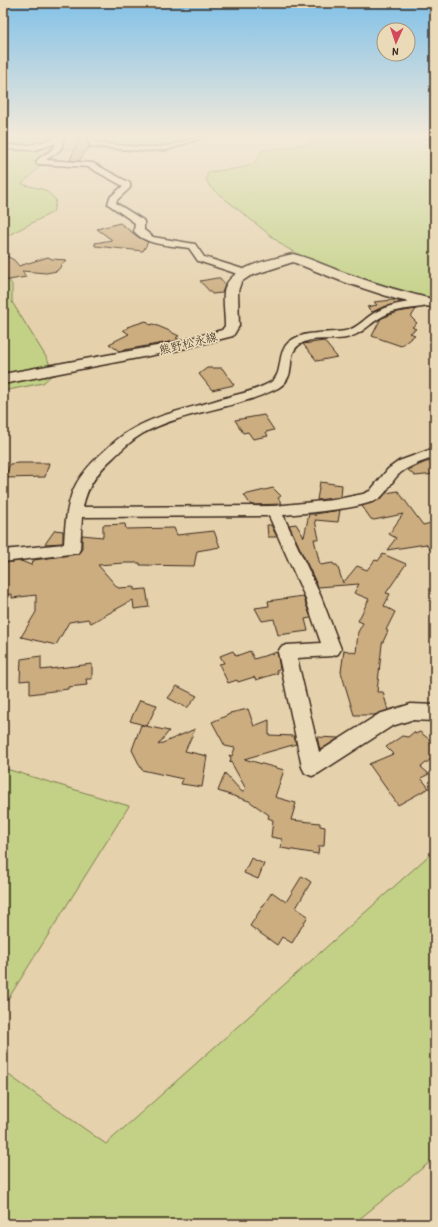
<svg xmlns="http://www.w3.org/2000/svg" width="438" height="1227" font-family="'Patrick Hand','Klee One',sans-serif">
	<rect width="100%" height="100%" fill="#e5d1ac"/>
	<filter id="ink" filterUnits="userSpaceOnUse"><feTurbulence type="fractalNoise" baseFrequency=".025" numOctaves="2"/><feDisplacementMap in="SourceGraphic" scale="8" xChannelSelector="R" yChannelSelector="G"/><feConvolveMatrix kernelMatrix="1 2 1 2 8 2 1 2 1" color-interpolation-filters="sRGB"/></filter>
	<g filter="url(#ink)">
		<g fill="#c2d185" stroke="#7e7e52">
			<polygon points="3,136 202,136 174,145 153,149 57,149 22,184 45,190 56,200 53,212 3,238"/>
			<path d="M 341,136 C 353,136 364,138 376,139 C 396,140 416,139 435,147 L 435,298 L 381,287 L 309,260 L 285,247 L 210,187 L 206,179 L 208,172 L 241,168 L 254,164 L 262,151 L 266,150 L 304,145 L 321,140 Z"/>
			<polygon points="3,268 12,285 12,302 48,360 53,374 43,383 3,391"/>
			<polygon points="3,768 129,806 3,1007"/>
			<polygon points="435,850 435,1158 353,1224 3,1224 3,1071 106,1144"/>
		</g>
		<g fill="#ccad80" stroke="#3b2a1e">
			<polygon points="80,136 86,136 89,147 79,161 70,160"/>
			<polygon points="120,223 138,237 148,242 143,251 95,246 95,243 112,240 97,229"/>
			<polygon points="3,254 14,260 19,266 48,257 52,259 66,260 57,271 46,273 22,271 26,277 3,281"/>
			<polygon points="217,278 220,278 225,284 222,293 212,294 200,281"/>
			<polygon points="393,300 402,302 383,307 372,312 367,307 377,305 374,302"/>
			<polygon points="416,309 411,317 417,323 412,327 416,329 410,333 415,335 401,346 372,336 380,320 382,318 398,312"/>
			<polygon points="146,321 150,325 153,324 172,332 171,332 179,336 176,338 180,340 119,351 109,344 129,334 123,330 128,328 127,327"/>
			<polygon points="324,341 337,357 317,361 303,344"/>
			<polygon points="207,368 222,368 234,385 212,390 199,374"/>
			<polygon points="264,415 274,430 266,432 268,436 253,439 248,432 243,433 235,420"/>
			<polygon points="435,461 435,474 415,476 408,470 426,462"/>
			<polygon points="18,463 49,463 45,477 5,478 10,464"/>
			<polygon points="320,482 342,485 341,497 317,500"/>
			<polygon points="273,488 281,496 278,498 282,504 251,505 244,495"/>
			<polygon points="398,491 423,525 435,522 435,556 426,544 387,550 396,538 389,534 403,514 374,520 371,519 362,506 381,499 386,493"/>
			<polygon points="340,510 338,522 315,520 319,539 314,539 320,565 333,563 334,565 337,565 343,583 357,566 367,570 375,560 378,561 383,554 406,564 386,593 390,594 384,606 395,612 386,630 388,631 382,644 377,692 383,692 388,710 374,715 354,715 341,672 344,650 356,653 358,632 363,623 358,621 369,599 354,593 359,584 318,587 289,525 296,524 304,537 309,514 314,514 315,516 315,514"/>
			<polygon points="125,524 126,529 174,528 177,535 214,531 220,547 197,551 194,566 140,565 140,563 124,563 98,565 118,588 134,587 134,590 146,589 149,607 134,609 133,600 91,623 88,619 69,622 56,645 21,637 36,612 36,595 12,598 12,594 3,595 3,563 21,561 31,565 34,560 78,554 82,549 82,535 103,537 103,525"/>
			<polygon points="267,525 271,525 277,537 268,537"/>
			<polygon points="55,530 63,531 63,543 45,544"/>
			<polygon points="303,596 311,618 305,619 308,631 278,635 274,619 262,621 255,608 269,606 268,601"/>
			<polygon points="233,651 236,656 250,651 254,659 277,652 280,669 276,670 278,673 256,680 254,677 238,682 237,680 228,683 219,664 224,663 220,656"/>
			<polygon points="41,656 41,670 92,664 92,679 86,679 87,685 68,687 68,689 30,694 30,680 20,681 21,659"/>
			<polygon points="177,686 197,696 187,708 168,698"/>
			<polygon points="140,700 157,705 147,726 130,721"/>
			<polygon points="248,709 254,726 269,720 269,735 294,736 296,744 244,759 284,770 275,797 296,803 291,820 320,823 320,826 325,827 324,846 319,846 318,854 281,848 282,839 271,837 273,820 268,818 269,815 249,801 218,791 225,773 242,792 246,789 231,762 230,763 231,758 229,755 232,756 235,748 225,746 212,722 230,714 230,713"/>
			<polygon points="141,725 169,731 158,745 195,729 185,751 207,756 202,787 181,784 183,779 142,770 132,750"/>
			<polygon points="414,732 415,734 420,732 435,744 435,756 421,767 429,774 421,778 429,788 398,805 369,764 393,754 386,747 402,736 408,737"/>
			<polygon points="317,737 339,738 320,750"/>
			<polygon points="251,858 264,864 258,879 244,873"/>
			<polygon points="302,876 311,882 296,908 308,916 292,943 282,937 277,945 250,926 272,892 286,902"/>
		</g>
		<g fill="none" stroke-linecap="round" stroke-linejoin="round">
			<g stroke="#3b2a1e" stroke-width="3">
				<g id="street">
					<path d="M 57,136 L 63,136 C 64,150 58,152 46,160 L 93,163 L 130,183 L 130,188 L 117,200 L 116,203 L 143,220 L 144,222 L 144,230 L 153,237 L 195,244 L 204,257 L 249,271 L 250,273 L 249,275 L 241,275 L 198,261 L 189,248 C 171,245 146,246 134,231 L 135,223 L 108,204 L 110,197 L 123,186 L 88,167 L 37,164 L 36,162 C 41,154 54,152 56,143 L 35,150 L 3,149 L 3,145 C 25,146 37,146 57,136 Z"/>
					<path d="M 87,136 L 94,136 L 96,142 L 98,143 C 120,145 144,149 166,146 C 180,144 192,136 207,136 L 167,150 L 141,151 L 90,146 Z"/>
					<polygon points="425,136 435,136 435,140 425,138"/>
					<path d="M 428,300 L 433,303 L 432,305 C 417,309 401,308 387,314 C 371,321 364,334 346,338 C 331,341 311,336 299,345 C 283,357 301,378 274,390 C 232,410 183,411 142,434 C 132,440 123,448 114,457 C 98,471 87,486 83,507 L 274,506 L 333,500 L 363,494 L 370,491 L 388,469 L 399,461 L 435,448 L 435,457 C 422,462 407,466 397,476 C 391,483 387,492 380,498 C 364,509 304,513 283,515 L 321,597 L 341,649 L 338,654 L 332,656 L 297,658 L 319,752 L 379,714 L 411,704 L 435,705 L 435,721 L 411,720 L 392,726 L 319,773 L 312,776 L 305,773 L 302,767 L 278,652 L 281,647 L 287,645 L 321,643 L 305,597 L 269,516 L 82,517 L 80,549 L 78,553 L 3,562 L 3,550 L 64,544 C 65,527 66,510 72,493 C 78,477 90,464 103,452 C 112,444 120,436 131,430 C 156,415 186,409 214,401 C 233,395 254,392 271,382 C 284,374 276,353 289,342 C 304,330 327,334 345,331 C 358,329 366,316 378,311 C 393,303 411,302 428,300 Z"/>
				</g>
			</g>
			<g stroke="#3b2a1e" stroke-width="3">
				<path id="secondary" d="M 293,254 C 313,259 332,269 351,275 C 379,285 407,293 435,300 L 435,308 L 396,299 L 341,281 L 293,262 L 250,276 L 241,282 L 238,291 L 239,326 L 233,336 L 174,351 L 3,384 L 3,374 L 173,343 L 222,330 L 225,326 C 225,315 223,303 224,292 C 227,267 272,259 293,254 Z"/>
			</g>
			<use href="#street" fill="#ebdab7" fill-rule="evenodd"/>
			<use href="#secondary" fill="#ebdab7" fill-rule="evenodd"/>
		</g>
	</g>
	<linearGradient id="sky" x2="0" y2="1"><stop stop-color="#82c1e8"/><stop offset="0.44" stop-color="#f3eada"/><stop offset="1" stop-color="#f3eada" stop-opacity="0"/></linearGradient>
	<rect width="438" height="308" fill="url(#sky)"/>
	<g text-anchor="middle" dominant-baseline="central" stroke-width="3.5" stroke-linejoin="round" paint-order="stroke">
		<g font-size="12" fill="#3b2a1e" stroke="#ebdab7">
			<text transform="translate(188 343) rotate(-14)">熊野松永線</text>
		</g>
	</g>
	<rect width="438" height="1227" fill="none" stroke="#ebdab7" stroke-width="16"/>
	<rect x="8" y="8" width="422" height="1211" fill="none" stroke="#3b2a1e" stroke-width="1.5" filter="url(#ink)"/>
	<g transform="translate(396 42) rotate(183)"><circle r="19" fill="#ebdab7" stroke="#a5947a"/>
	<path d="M0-3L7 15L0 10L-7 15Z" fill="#d1495b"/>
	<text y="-6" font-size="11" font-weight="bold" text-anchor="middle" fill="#3b2a1e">N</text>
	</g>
</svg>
